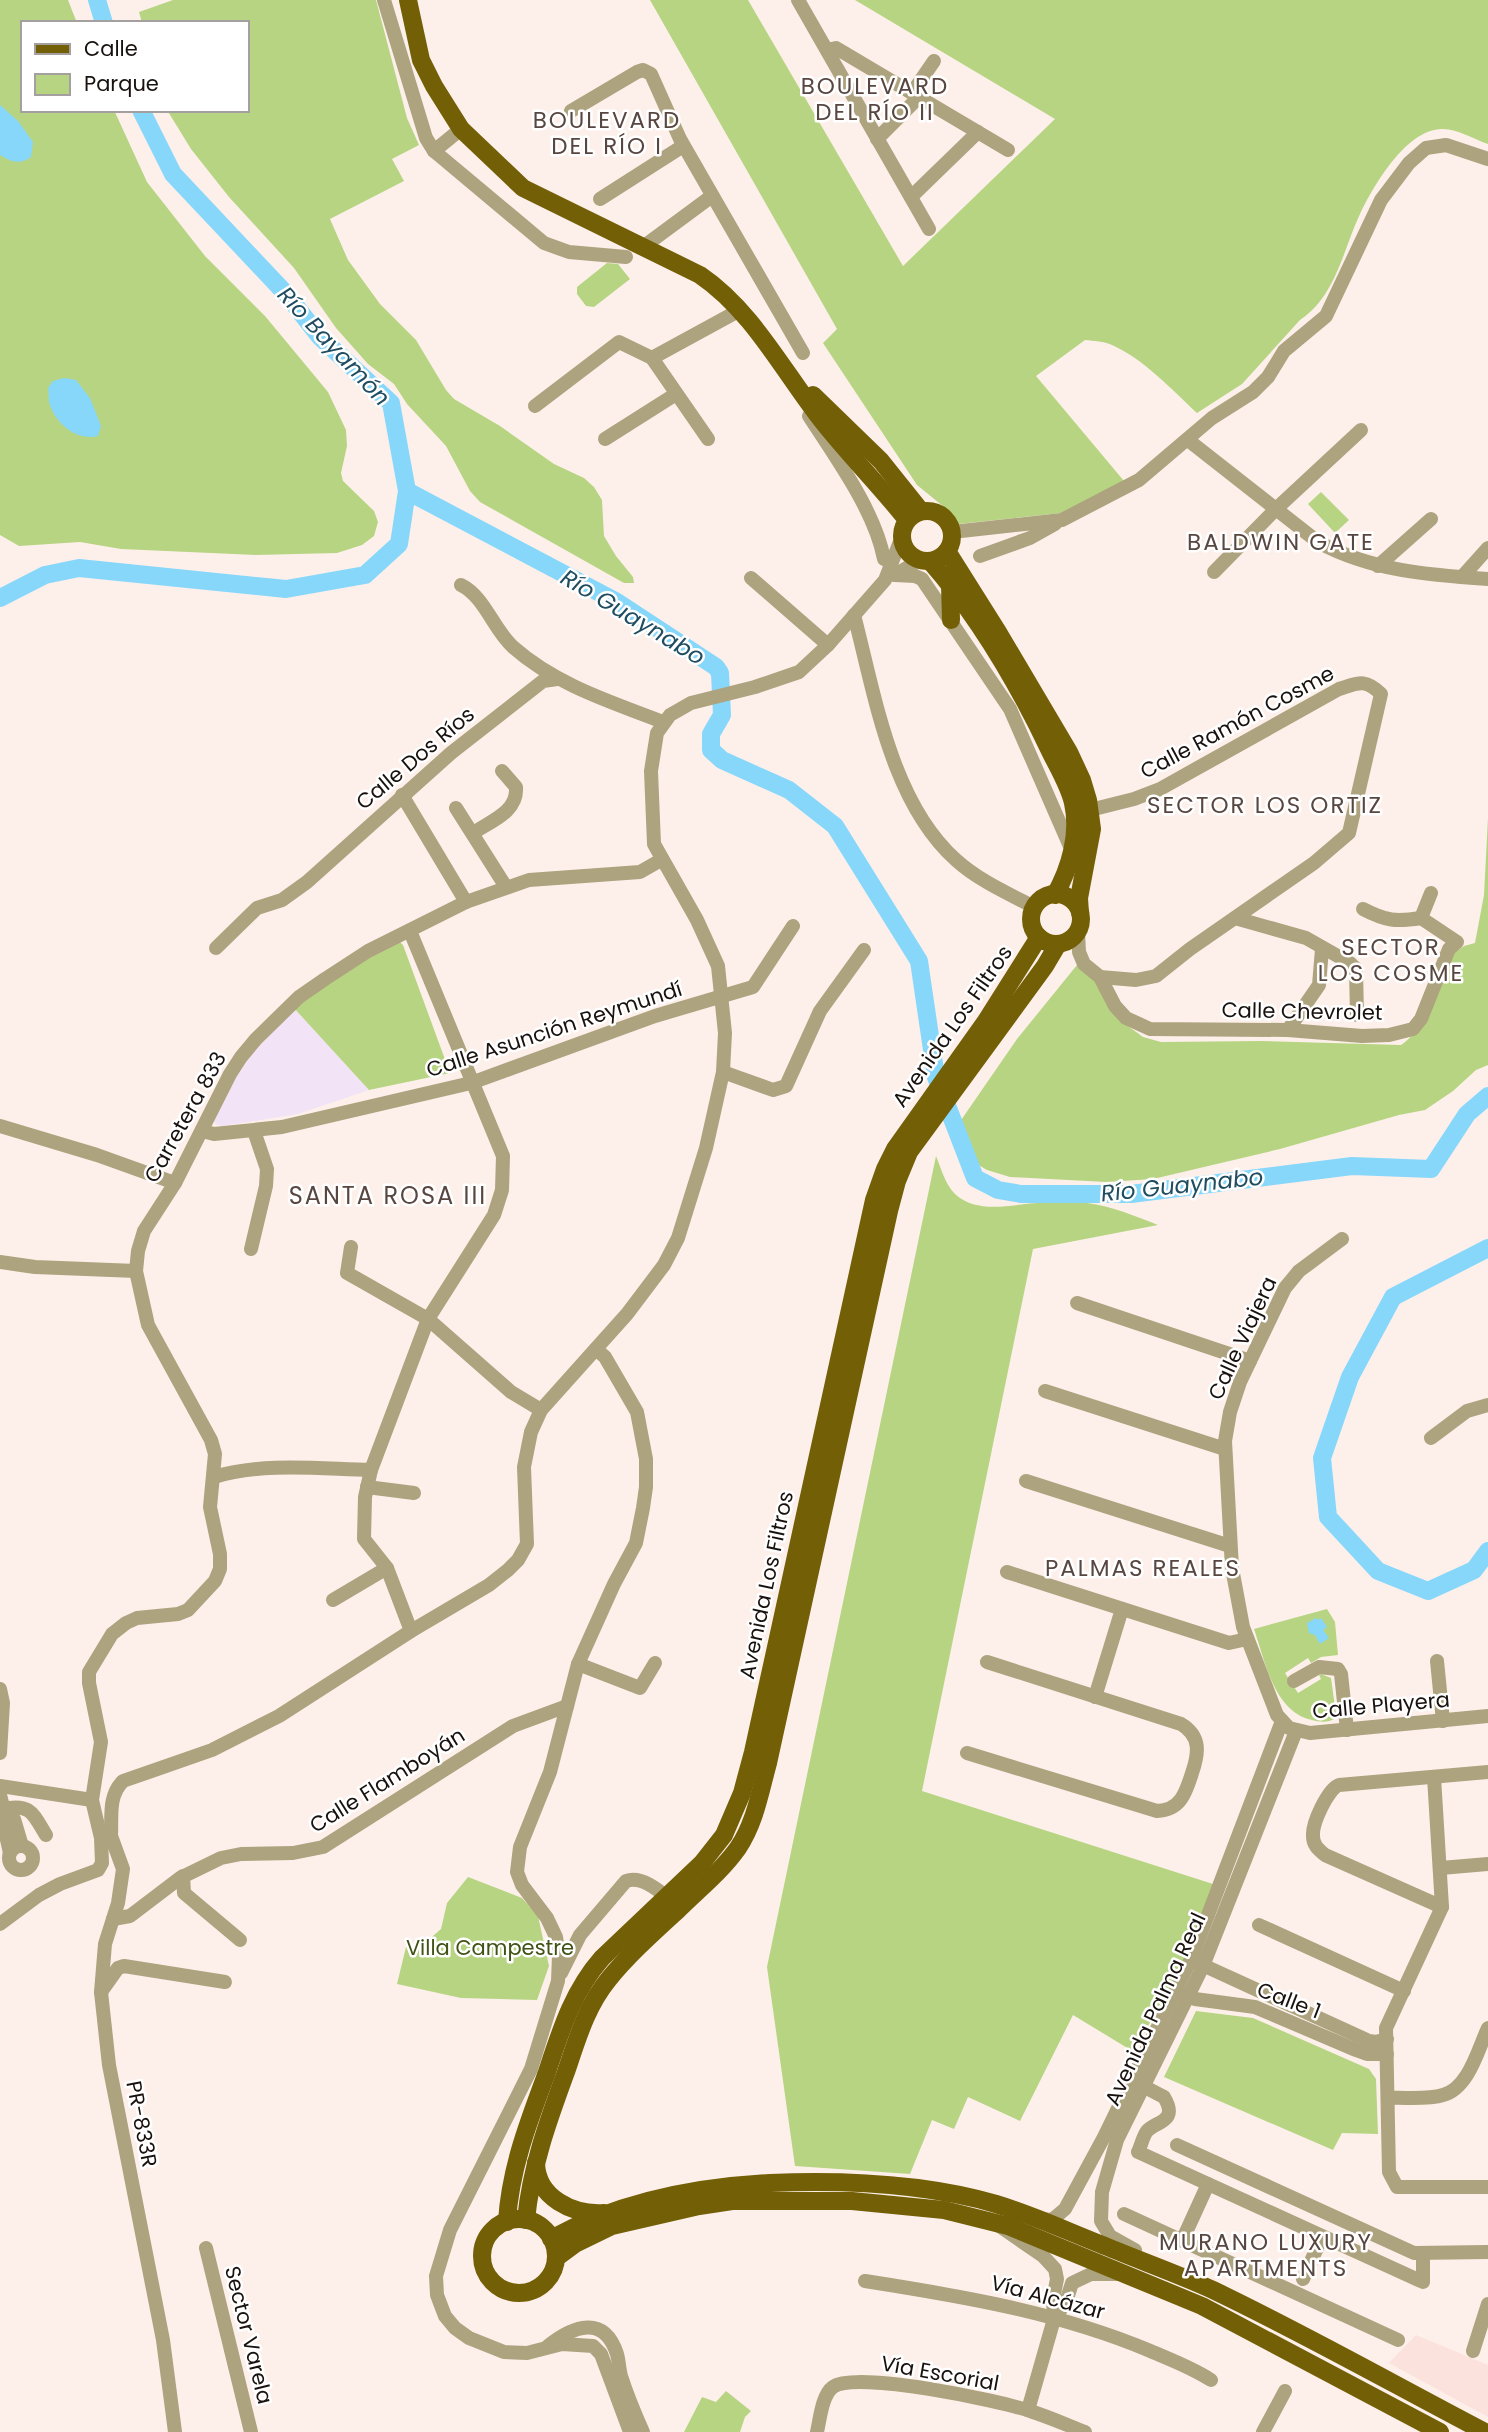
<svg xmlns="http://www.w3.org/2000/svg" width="1488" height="2432" font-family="Poppins,sans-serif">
	<rect width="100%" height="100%" fill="#fdf0eb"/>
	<polygon fill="#fce2dc" points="1416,2335 1488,2365 1488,2417 1389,2363"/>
	<polygon fill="#f2e3f6" points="293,1007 369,1090 298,1114 222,1126 216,1124 213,1121 245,1060"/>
	<g fill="#b7d482">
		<polygon points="0,0 68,0 77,23 23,23 23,110 114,110 147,182 205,256 265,316 328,392 346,430 347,446 341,473 343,481 374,511 378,522 374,536 362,545 337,553 256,555 121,549 80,542 19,546 0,535"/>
		<polygon points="173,0 376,0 407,118 419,145 392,159 404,181 330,219 348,260 380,304 416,340 446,390 454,399 500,426 554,464 584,478 594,487 602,500 604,536 616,556 633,577 634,583 624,583 480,502 470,491 446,446 407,404 394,384 368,364 336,328 294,268 229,197 191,149 167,110 247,110 247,23 142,23 139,12"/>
		<path d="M 650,0 L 748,0 L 903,266 L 1055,119 L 855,0 L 1488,0 L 1488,144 C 1473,139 1458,129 1443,129 C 1407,128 1374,185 1360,214 C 1343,250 1336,296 1300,320 L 1242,384 L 1197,413 C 1171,389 1145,360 1112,345 C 1104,341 1094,341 1085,340 L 1036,376 L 1124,481 L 1062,513 L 958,524 L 944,507 L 917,485 L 823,343 L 837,329 Z"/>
		<polygon points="607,263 618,264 630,279 594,307 586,306 577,294 577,287"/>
		<polygon points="1321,492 1349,520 1335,533 1308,504"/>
		<path d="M 1488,818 L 1488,1065 L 1476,1070 L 1453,1091 L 1425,1110 L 1399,1115 L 1280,1149 L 1153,1179 L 1106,1182 L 1010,1177 L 987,1170 L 970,1160 L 965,1154 L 957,1126 L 1017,1039 L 1077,965 L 1095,981 L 1128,1026 L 1143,1037 L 1161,1042 L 1261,1041 L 1401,1045 C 1427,1028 1441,981 1454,953 L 1464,946 L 1475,943 L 1484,895 Z"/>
		<polygon points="399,941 403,945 450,1073 369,1090 293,1007 390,943"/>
		<path d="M 936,1156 C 941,1168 945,1184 955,1194 C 978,1215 1012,1204 1038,1203 C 1054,1202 1071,1202 1087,1203 C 1112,1206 1135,1216 1158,1225 L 1033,1249 L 922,1791 L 1213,1884 L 1184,1960 L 1134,2052 L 1073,2015 L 1020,2121 L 968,2097 L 954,2129 L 932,2120 L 910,2174 L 795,2166 L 767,1967 Z"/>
		<path d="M 1327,1609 L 1335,1622 L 1338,1655 L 1321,1657 L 1311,1663 L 1308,1658 L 1285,1673 L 1298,1693 L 1321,1679 L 1319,1675 L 1321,1674 L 1331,1678 L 1336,1714 L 1334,1719 C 1327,1723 1320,1722 1312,1720 C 1274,1712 1265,1661 1254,1629 Z"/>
		<polygon points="468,1877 522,1898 538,1916 549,1966 537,2000 461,1998 397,1984 406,1947 426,1942 441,1929 447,1903"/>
		<polygon points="1196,2011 1253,2018 1369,2069 1376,2079 1378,2134 1342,2133 1333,2150 1164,2077"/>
		<polygon points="726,2391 751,2411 745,2417 740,2432 684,2432 702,2397 716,2402"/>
	</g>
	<g fill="#87d7fb">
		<path d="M 0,105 L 18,121 L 33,142 L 31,157 C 19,165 12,162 0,155 Z"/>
		<path d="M 64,378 L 76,380 L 90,398 L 101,426 L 98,436 C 77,441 57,425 50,405 C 48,400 49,393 48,388 L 53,381 Z"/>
		<polygon points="1316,1618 1318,1620 1321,1618 1327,1627 1323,1630 1329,1638 1320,1644 1315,1635 1309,1633 1307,1623"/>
	</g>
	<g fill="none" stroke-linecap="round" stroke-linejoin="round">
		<g stroke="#87d7fb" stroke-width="18">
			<polyline points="97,0 104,23"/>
			<polyline points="407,491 617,602 716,667 720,673 722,715 711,734 711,750 722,760 789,790 835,826 919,961 936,1077 975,1178 998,1190 1021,1194 1131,1194 1352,1166 1431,1169 1467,1114 1488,1096"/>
			<polyline points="0,598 45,575 79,568 286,589 365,575 399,544 407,491 391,403 320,337 287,295 173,174 141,110"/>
			<polyline points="1488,1248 1393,1297 1350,1377 1322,1458 1328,1517 1378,1571 1428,1591 1474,1570 1488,1551"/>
		</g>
		<g stroke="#ada37e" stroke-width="14">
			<polyline points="384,0 426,138 434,151 544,243 569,252 626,257"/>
			<polyline points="798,0 929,229"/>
			<polyline points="827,50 836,48 1008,150"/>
			<polyline points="912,93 934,61"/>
			<polyline points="571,111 637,72 643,70 651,74 680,139 803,353"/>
			<polyline points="877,139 919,97"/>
			<polyline points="434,151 461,129"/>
			<polyline points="911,197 978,132"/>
			<polyline points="600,199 683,146"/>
			<polyline points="643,247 712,196"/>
			<polyline points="652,358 708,439"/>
			<polyline points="535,406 619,342 652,358 740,310"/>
			<path d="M 809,416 C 836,458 875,511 884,559"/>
			<polyline points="605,439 676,394"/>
			<path d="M 1188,440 L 1318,542 C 1372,571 1429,575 1488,579"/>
			<polyline points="952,532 1062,520 1139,480 1212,418 1253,392 1268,377 1284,351 1326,316 1381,200 1409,163 1426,148 1446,145 1488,159"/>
			<polyline points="980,556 1030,538 1055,524"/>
			<polyline points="1378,566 1431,519"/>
			<polyline points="1214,572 1276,509 1361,430"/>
			<polyline points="895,575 915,576 922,579 1010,709 1072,851"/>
			<polyline points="895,575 920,560"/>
			<polyline points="1462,577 1488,548"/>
			<polyline points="751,578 828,645"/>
			<path d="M 461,585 C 485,597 493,629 513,647 C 556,685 611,702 663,722"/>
			<path d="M 854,615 C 875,695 891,802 956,860 C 978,880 1007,893 1034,907"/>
			<polyline points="402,795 466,902"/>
			<polyline points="456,808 506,887"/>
			<path d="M 1090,810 L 1134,799 L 1160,789 L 1339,689 C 1358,683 1365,678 1381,694 L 1349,833 L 1314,863 L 1190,949 L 1156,976 L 1136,980 L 1100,977"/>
			<path d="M 473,833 C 491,821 518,812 516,787 L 502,771"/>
			<path d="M 1363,909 C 1386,921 1396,922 1421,918"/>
			<polyline points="1235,918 1306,938 1350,963 1356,969 1357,1015"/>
			<polyline points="410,931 503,1156 502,1190 494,1215 428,1319 371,1470 365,1497 364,1539 387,1568 411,1631"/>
			<polyline points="1078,932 1079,952 1084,964 1100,977 1115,1006 1126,1018 1150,1029 1288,1030 1362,1036 1389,1035 1413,1029 1421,1019 1449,949 1457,942 1421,918 1431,893"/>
			<polyline points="216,948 257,908 282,900 307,882 451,753 543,681 557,679"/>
			<polyline points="1288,1030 1319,985 1322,949"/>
			<polyline points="723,1072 773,1090 786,1086 820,1011 864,950"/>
			<polyline points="0,1126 97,1155 175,1183"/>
			<polyline points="202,1131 214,1134 282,1127 471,1083 655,1016 753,987 793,926"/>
			<polyline points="1342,1239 1299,1271 1285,1288 1240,1382 1230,1412 1225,1441 1232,1568 1243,1627 1277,1715 1289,1728 1310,1733 1488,1716"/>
			<polyline points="351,1247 347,1273 428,1319 511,1392 541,1410"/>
			<polyline points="251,1249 266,1186 267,1169 254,1131"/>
			<polyline points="0,1262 35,1267 136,1271"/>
			<polyline points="1077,1303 1250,1361"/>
			<polyline points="596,1349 605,1357 637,1412 646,1459 646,1487 643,1508 636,1543 614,1584 578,1664 550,1772 520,1847 517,1872 522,1885 547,1918 556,1937 559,1956 558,1981 531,2069 450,2230 436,2276 437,2295 445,2316 455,2328 469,2338 504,2352 527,2353 562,2344 593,2346 601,2354 630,2432"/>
			<polyline points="1045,1391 1225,1449"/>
			<polyline points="1431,1438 1467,1411 1488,1405"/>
			<path d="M 214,1477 C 264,1462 320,1469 371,1470"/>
			<polyline points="1026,1481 1230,1546"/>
			<polyline points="367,1487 414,1493"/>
			<polyline points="1007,1572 1229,1643 1247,1639"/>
			<polyline points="333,1600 387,1568"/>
			<polyline points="1437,1661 1443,1721"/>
			<polyline points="578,1664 640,1688 655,1663"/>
			<polyline points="1294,1681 1319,1667 1338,1669 1341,1674 1347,1730"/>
			<polyline points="0,1689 3,1703 0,1753"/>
			<polyline points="1095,1697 1122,1609"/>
			<path d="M 967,1753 L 1157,1811 C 1181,1810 1186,1792 1192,1773 C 1199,1753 1201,1736 1181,1724 L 987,1662"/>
			<polyline points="1434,1777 1442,1907 1386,2028 1389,2172 1397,2187 1488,2187"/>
			<polyline points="0,1786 92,1800"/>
			<polyline points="0,1795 5,1814 3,1822 10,1853"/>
			<path d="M 3,1809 C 31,1803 33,1814 46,1835"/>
			<polyline points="5,1814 14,1819 22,1846"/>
			<path d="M 111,1836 C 112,1816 108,1796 123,1781 L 212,1750 L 279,1716 L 411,1631 L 489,1585 L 508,1570 L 518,1560 L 527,1544 L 524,1467 L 531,1432 L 541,1410 L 627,1314 L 664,1265 L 678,1238 L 706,1148 L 723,1072 L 725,1033 L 718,966 L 697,920 L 654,844 L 651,771 L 657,733 L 670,715 L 691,703 L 755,687 L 799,672 L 828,645 L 885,580 L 901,539"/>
			<polyline points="103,1838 111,1836 123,1869 118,1903 105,1944 101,1992 109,2065 163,2340 175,2432"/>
			<circle cx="21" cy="1858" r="12"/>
			<polyline points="1441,1868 1488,1864"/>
			<polyline points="183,1876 184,1893 240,1940"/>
			<path d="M 1442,1907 L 1325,1855 C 1318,1849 1313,1845 1313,1836 C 1312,1823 1328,1789 1339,1785 L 1488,1772"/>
			<polyline points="113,1919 130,1916 180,1878 221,1858 241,1854 293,1853 323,1847 513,1726 567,1706"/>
			<polyline points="0,1924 39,1895 60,1884 98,1870 102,1863 101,1838 92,1800 101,1742 89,1683 89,1672 112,1634 126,1623 137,1618 178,1614 188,1610 215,1581 220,1569 220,1554 210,1507 215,1454 211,1440 148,1325 136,1271 138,1251 144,1231 175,1183 230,1074 241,1057 256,1039 299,997 325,979 368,951 466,902 529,880 640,872 661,860"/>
			<polyline points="1259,1925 1404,1991"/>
			<polyline points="1196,1962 1369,2041 1376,2042 1387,2039"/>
			<path d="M 561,1973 L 580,1935 L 626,1881 C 642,1875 661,1892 673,1902"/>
			<polyline points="101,1992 118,1968 124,1966 225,1982"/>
			<polyline points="1182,1994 1195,1999 1255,2007 1356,2050 1367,2054 1387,2054"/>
			<path d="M 1135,2082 L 1164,2097 C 1179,2122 1156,2121 1147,2131 C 1143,2136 1141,2146 1138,2152 L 1423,2282 L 1423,2253"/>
			<path d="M 1388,2098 C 1405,2097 1427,2100 1443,2095 C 1469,2088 1478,2049 1488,2028"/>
			<polyline points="1177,2145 1414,2253 1488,2252"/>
			<polyline points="1124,2214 1398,2340"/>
			<polyline points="1039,2219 1052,2220 1065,2209 1104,2137 1192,1957 1282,1721"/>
			<polyline points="998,2225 1043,2256 1055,2269 1057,2279 1053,2299 1054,2319"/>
			<polyline points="1182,2241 1208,2184"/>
			<polyline points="206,2248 251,2432"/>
			<polyline points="1135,2250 1110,2236 1101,2221 1102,2192 1117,2140 1203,1966 1296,1731"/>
			<polyline points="1303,2279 1322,2237"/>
			<path d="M 865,2281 C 961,2296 1057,2312 1148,2350 C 1169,2359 1191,2367 1211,2380"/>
			<path d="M 548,2346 C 573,2326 604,2314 617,2354 C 619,2361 619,2369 621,2376 C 627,2395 635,2414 643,2432"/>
			<polyline points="1473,2351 1488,2304"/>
			<polyline points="1028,2410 1054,2319 1066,2302 1072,2283 1091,2274 1121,2274"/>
			<path d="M 817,2432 C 820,2419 822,2395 833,2387 C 855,2370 1001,2401 1030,2411 C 1049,2417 1067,2425 1085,2432"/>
			<polyline points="1263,2432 1285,2391"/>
		</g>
		<g stroke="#735f05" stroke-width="18">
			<path d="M 408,0 L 421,60 L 434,86 L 461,129 L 523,188 L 700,275 C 753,311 784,373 823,422 C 850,456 880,486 907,520"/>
			<polyline points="813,395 881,461 921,511"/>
			<circle cx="927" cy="536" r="25"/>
			<polyline points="947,551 998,632 1069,752 1082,780 1088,800 1092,829 1079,898 1080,913"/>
			<path d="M 930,561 C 979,617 1017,682 1049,749 C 1057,766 1069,785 1073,803 C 1080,834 1070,868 1055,895"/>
			<polyline points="950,584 951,620"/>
			<circle cx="1056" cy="919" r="25"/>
			<path d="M 536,2163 C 537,2198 573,2215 604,2213"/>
			<circle cx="519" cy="2256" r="37"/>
			<path d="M 526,2220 C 531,2168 548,2121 566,2072 C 577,2040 586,2007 608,1980 C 628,1955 655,1931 679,1909 C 699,1889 721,1872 738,1848 C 755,1823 760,1792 768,1763 L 889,1211 L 897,1181 L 909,1152 L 1045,966 L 1058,944"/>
			<path d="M 507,2222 C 510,2170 528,2123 546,2075 C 560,2033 572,1992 602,1958 L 702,1863 L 724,1835 L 742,1793 L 753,1752 L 874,1200 L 885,1169 L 895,1149 L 986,1021 L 1039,937"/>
			<path d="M 551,2239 C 618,2202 694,2187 770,2183 C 845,2180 924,2183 996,2204 C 1033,2215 1069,2232 1105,2246 C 1141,2261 1178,2274 1213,2290 C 1305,2334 1395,2385 1485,2432"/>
			<polyline points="556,2258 575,2244 612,2226 699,2206 732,2201 852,2201 944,2210 1008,2226 1202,2306 1440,2432"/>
		</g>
	</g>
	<g text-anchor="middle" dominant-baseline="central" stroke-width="5" stroke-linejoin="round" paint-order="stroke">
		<g font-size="21" fill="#18110e" stroke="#fff">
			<text transform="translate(1237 722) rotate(-28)">Calle Ramón Cosme</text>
			<text transform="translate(415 758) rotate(-40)">Calle Dos Ríos</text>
			<text transform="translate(1302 1011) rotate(1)">Calle Chevrolet</text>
			<text transform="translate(952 1026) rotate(-55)">Avenida Los Filtros</text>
			<text transform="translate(554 1029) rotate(-18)">Calle Asunción Reymundí</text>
			<text transform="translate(185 1117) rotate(-61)">Carretera 833</text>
			<text transform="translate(1242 1338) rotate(-65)">Calle Viajera</text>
			<text transform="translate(766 1585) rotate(-78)">Avenida Los Filtros</text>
			<text transform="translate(1381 1705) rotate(-5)">Calle Playera</text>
			<text transform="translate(387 1780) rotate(-32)">Calle Flamboyán</text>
			<text transform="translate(1289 2000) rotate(21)">Calle 1</text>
			<text transform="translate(1155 2009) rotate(-65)">Avenida Palma Real</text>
			<text transform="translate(142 2124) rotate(79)">PR-833R</text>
			<text transform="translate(1048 2297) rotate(15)">Vía Alcázar</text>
			<text transform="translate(249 2335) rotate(76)">Sector Varela</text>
			<text transform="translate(940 2373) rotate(10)">Vía Escorial</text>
		</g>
		<g font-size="21" fill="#405215" stroke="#fff">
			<text x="490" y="1947">Villa Campestre</text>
		</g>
		<g font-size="23" letter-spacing="2" fill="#584640" stroke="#fff">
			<text x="875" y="86">BOULEVARD<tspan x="875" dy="26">DEL RÍO II</tspan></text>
			<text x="607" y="120">BOULEVARD<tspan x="607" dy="26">DEL RÍO I</tspan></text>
			<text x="1281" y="542">BALDWIN GATE</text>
			<text x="1265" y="805">SECTOR LOS ORTIZ</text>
			<text x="1391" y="947">SECTOR<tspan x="1391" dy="26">LOS COSME</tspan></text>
			<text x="1143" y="1568">PALMAS REALES</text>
			<text x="1266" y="2242">MURANO LUXURY<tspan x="1266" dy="26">APARTMENTS</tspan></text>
		</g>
		<g font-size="23" font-style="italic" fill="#204d60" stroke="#fff">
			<text transform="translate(334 346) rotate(47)">Río Bayamón</text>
			<text transform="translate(633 617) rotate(31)">Río Guaynabo</text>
			<text transform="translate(1182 1185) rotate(-6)">Río Guaynabo</text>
		</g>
		<g font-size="24" letter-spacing="2" fill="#584640" stroke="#fff">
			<text x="388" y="1195">SANTA ROSA III</text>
		</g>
	</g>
	<rect x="21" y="21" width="228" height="91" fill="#ffffff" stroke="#a3a09f" stroke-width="2"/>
	<rect x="35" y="44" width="35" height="10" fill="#735f05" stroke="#a3a09f" stroke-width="2"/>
	<text x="84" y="56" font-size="21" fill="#18110e">Calle</text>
	<rect x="35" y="74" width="35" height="21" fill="#b7d482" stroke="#a3a09f" stroke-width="2"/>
	<text x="84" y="91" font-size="21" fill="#18110e">Parque</text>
</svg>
